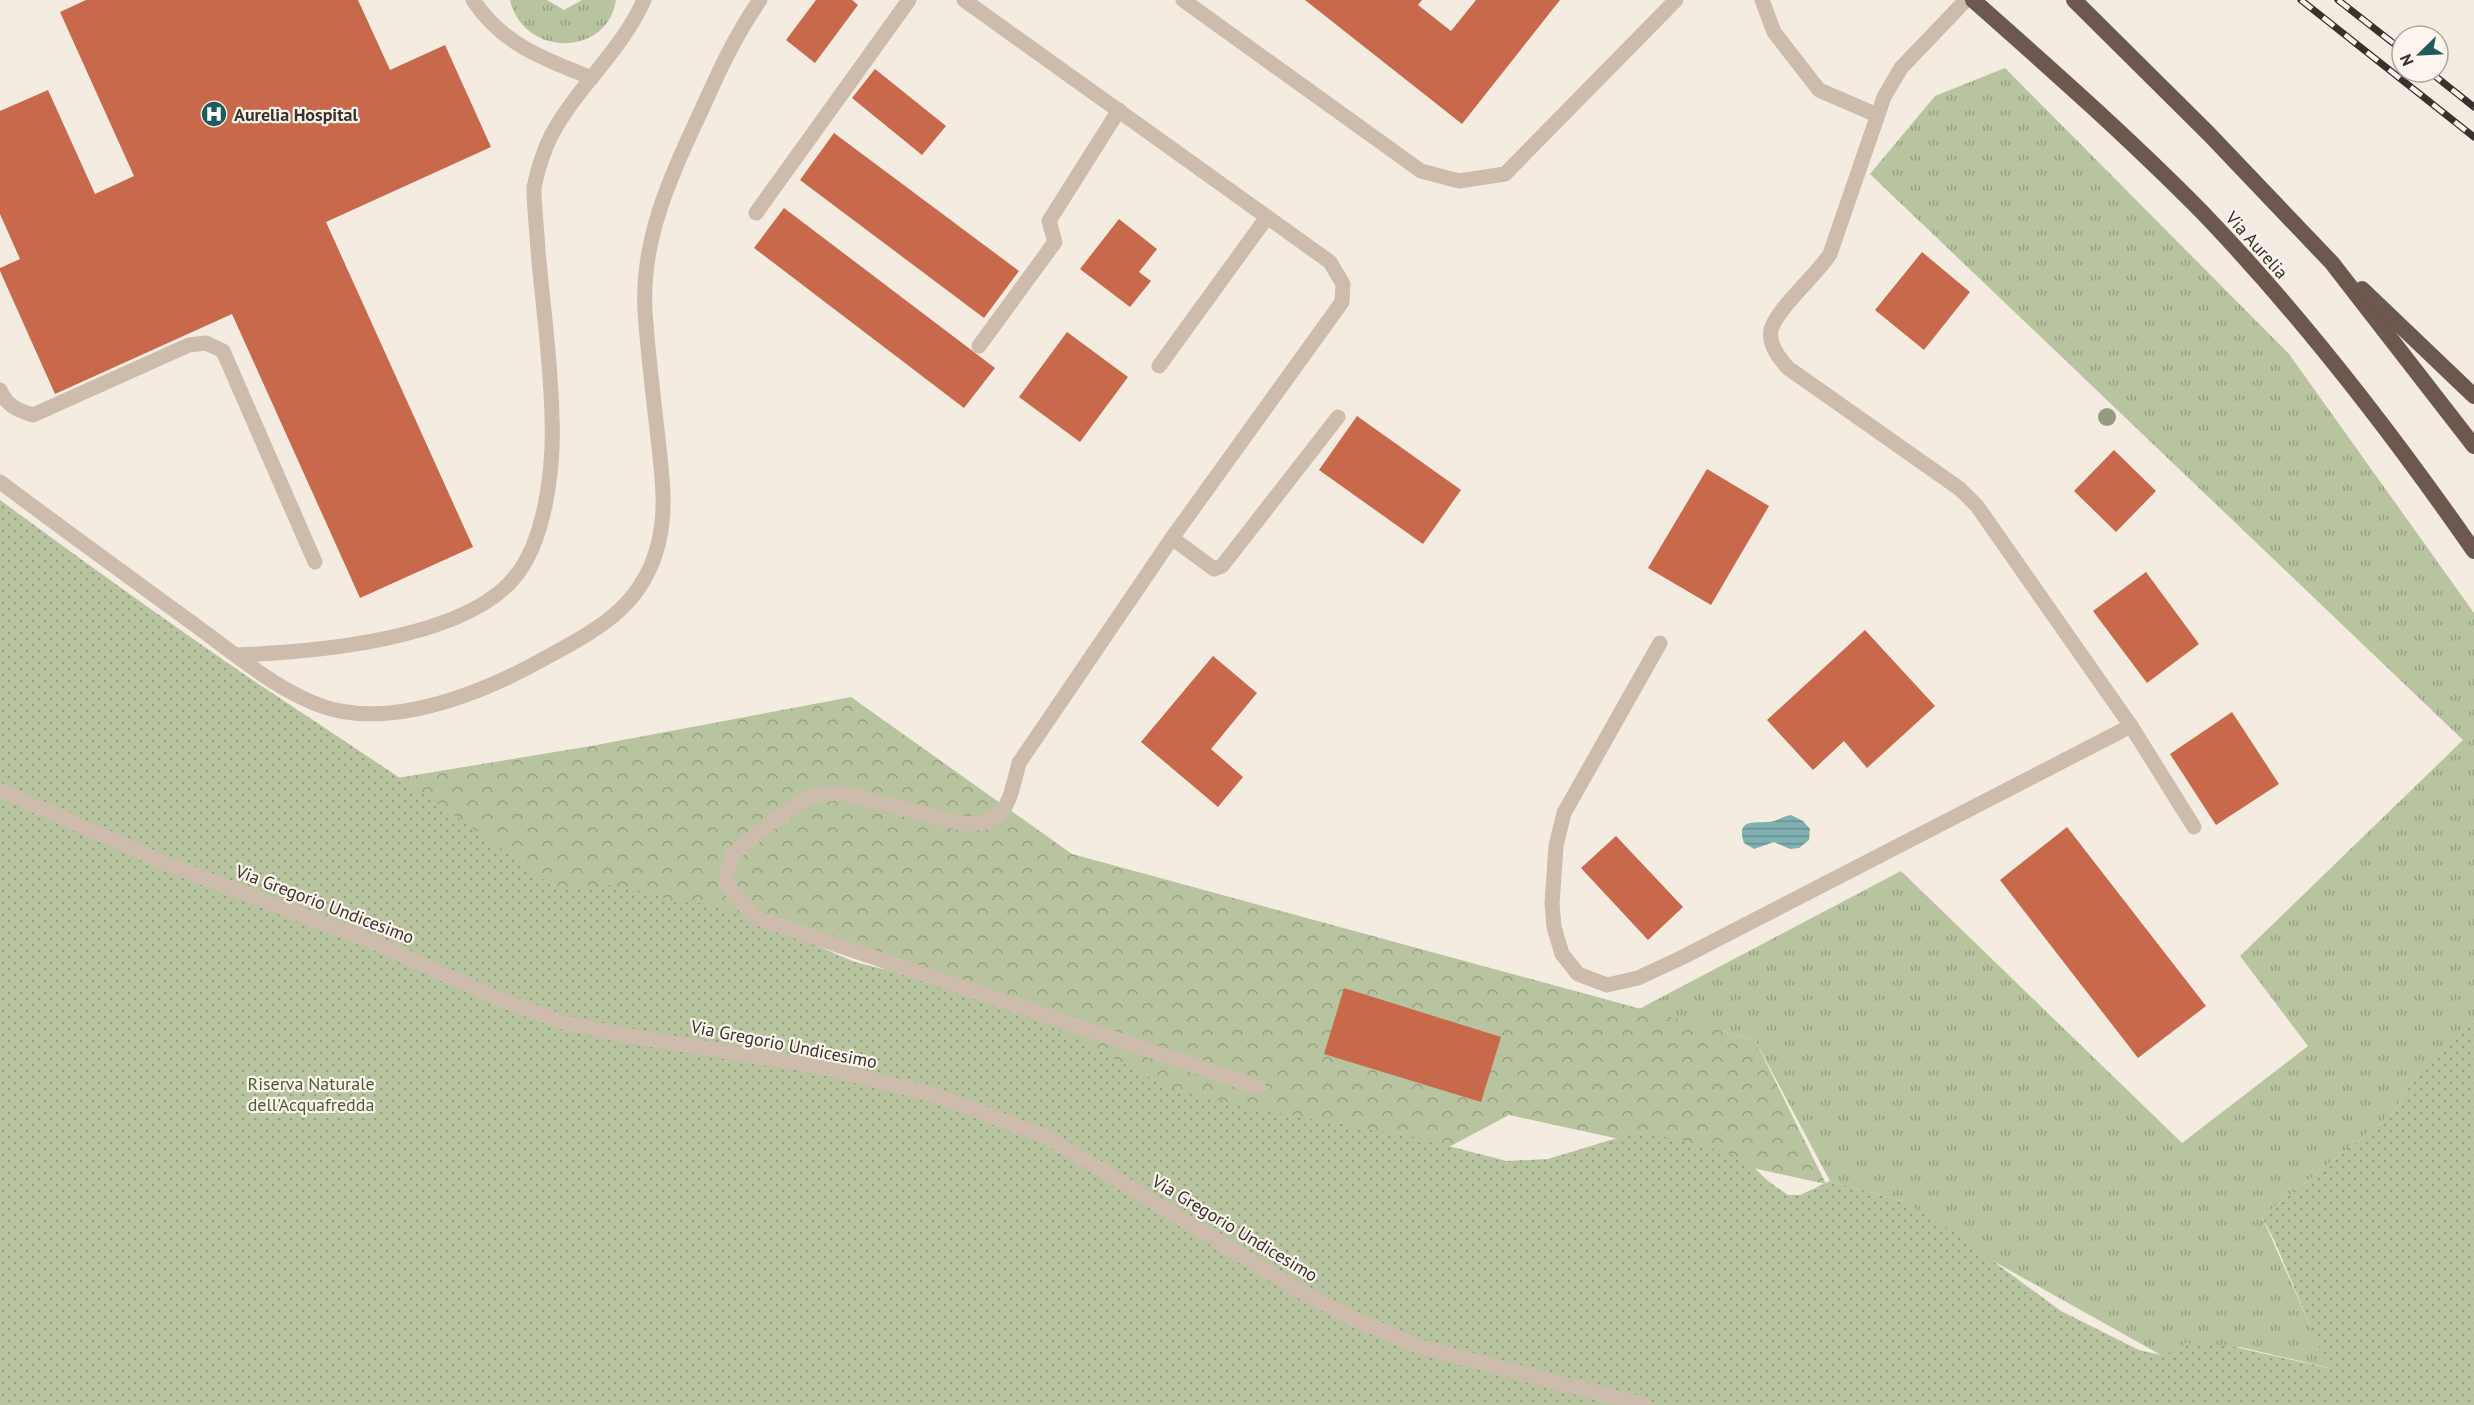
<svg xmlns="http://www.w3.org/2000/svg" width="2474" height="1405" font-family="'PT Sans',sans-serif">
	<defs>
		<pattern id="grass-tufts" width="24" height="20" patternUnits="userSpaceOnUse" patternTransform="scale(1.5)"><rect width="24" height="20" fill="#b8c4a0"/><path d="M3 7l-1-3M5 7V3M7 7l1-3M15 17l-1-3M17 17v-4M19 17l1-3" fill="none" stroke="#97a083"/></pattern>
		<pattern id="forest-crowns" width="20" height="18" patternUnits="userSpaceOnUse" patternTransform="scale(1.5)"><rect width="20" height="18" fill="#b8c4a0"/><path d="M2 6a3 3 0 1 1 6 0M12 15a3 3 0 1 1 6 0" fill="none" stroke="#97a083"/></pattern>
		<pattern id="park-dots" width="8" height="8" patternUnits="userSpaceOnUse" patternTransform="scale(1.5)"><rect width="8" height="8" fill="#b8c4a0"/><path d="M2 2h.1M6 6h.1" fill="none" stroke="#97a083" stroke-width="1.8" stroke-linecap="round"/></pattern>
		<pattern id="water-rules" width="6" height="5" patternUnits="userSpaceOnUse" patternTransform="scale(1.5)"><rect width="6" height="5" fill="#7fb0b2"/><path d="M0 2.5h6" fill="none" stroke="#699091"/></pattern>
	</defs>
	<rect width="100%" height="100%" fill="#f4ebe1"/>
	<g fill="url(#grass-tufts)">
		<path d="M 510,0 L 547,0 L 564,10 L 582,0 L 616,0 C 607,58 523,57 510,0 Z"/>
		<polygon points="2005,68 2289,354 2474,613 2474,1021 2417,1075 2392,1114 2262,1217 2329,1368 2240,1347 2161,1355 1984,1256 1902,1201 1830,1181 1755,1040 1639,1009 1901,871 2182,1143 2308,1046 2240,956 2463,740 1870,174 1935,96"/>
	</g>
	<polygon fill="url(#forest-crowns)" points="0,546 373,782 591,746 851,697 1072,854 1755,1040 1826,1184 1509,1115 1351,1199 875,951 384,857"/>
	<path fill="url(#park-dots)" d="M 0,500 C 83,561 166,621 251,679 C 353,747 456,813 553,887 L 565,888 L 604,884 L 645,892 L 672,901 L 713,904 L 773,927 L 855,962 L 983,994 L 1089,1045 L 1168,1087 L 1251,1108 L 1413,1137 L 1507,1161 L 1548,1159 L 1624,1136 L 1653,1134 L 1714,1149 L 1738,1157 L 1749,1163 L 1768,1181 L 1788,1195 L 1800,1195 L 1830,1181 L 1902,1201 L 1937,1220 L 2061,1311 L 2139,1350 L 2161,1355 L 2175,1351 L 2185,1343 L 2226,1345 L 2328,1368 L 2275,1242 L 2262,1217 L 2392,1114 L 2417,1075 L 2432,1058 L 2474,1021 L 2474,1405 L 0,1405 Z"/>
	<path fill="url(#water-rules)" d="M 1791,815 L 1803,821 L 1810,829 L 1809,840 L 1799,848 L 1790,849 L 1774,842 L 1754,849 L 1744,843 C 1736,819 1753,823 1768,822 C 1776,822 1783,816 1791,815 Z"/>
	<g fill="#c8694b">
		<polygon points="86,0 358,0 390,70 445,45 491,147 326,222 473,547 360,598 232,314 55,394 0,271 0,268 20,259 0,214 0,111 48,90 95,194 134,176 60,12"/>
		<polygon points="816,0 852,0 858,5 815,63 786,40"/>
		<polygon points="1305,0 1422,0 1418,5 1451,31 1476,0 1560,0 1462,124"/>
		<polygon points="875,69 946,126 922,155 852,98"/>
		<polygon points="834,133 1019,271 984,318 800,180"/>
		<polygon points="784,208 995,368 964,408 754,248"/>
		<polygon points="1119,219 1157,249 1139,272 1151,281 1130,307 1080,269"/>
		<polygon points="1922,252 1970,292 1924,350 1875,310"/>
		<polygon points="1067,332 1128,377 1080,442 1019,397"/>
		<polygon points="1357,416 1461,490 1423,544 1319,470"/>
		<polygon points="2114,450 2156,491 2116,532 2074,491"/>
		<polygon points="1707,469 1769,506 1711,605 1648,568"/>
		<polygon points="2146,572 2199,644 2147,683 2093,611"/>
		<polygon points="1865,630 1935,706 1867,768 1844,741 1813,770 1767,720"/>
		<polygon points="1213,656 1257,693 1211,749 1243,777 1218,807 1141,742"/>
		<polygon points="2232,712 2279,784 2216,825 2170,754"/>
		<polygon points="2067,827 2206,1006 2138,1058 2000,880"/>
		<polygon points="1616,836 1683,907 1648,940 1581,868"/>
		<polygon points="1344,988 1501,1037 1481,1102 1324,1054"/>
	</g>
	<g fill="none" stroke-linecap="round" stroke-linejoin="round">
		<g stroke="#cdbbac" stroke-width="15">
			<path d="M 473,0 C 503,45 544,59 592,78"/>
			<path d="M 964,0 L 1330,262 L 1343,284 L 1342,302 L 1172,538 L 1019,763 C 1009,801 1007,828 960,823 L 841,793 L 812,795 L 770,823 L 732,855 L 725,880 L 734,894 L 757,918 L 1258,1087"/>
			<polyline points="1183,0 1421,171 1459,181 1505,174 1676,0"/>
			<polyline points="1762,0 1774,32 1819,90 1877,115"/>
			<path d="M 1966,0 L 1901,68 L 1884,97 L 1830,254 C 1816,276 1777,308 1771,330 C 1768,344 1779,358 1788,368 L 1960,489 L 1977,506 L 2131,726 L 2194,827"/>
			<polyline points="756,213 909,0"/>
			<polyline points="979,346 1055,242 1049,221 1119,110"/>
			<polyline points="1159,366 1267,217"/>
			<path d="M 0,390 C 7,406 17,410 33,415 L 189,345 L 206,343 L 223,351 L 315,562"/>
			<path d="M 0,482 C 66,531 133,580 199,628 C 239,657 291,702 340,711 C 408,724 491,689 549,656 C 604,626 647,602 660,536 C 666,507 662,476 659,447 C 654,402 648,356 645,311 C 641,237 672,174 702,109 C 719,71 736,34 760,0"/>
			<polyline points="1172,538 1214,569 1222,566 1338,417"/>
			<polyline points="1660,643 1564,813 1556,846 1552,903 1554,927 1562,954 1578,974 1607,985 1638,978 1681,958 2131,726"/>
			<path d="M 237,655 C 313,652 463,640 514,578 C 546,541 554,465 552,418 C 551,362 543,306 538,251 C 537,230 534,208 534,187 C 538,169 543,151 552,134 C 578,86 622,50 644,0"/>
		</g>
		<polyline stroke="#cdbbac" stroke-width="15" points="0,790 167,864 373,942 501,1000 563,1022 623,1035 817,1066 935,1095 1047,1137 1295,1288 1354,1319 1420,1347 1645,1405"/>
		<g stroke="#6c584f" stroke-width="16">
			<path d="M 1973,0 C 2051,69 2129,138 2202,212 C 2302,316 2392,433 2474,551"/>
			<polyline points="2074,0 2209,134 2332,263 2474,446"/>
			<polyline points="2362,289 2474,396"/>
		</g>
		<g stroke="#3b302b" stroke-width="7">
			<g id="rail">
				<polyline points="2301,0 2474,137"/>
				<polyline points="2338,0 2402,50"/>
				<polyline points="2430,72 2474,107"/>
			</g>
		</g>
		<use href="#rail" stroke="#fbf5ee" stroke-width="4.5" stroke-dasharray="14" stroke-linecap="butt"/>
	</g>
	<circle fill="#969b7f" cx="2107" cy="417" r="9"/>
	<defs>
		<g id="hospital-disc" transform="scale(1.35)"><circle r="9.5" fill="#1f5a5e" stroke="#fbf5ee"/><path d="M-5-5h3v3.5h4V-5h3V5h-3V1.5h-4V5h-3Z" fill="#fff"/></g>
	</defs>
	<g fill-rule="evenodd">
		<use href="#hospital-disc" x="214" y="114"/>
	</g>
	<g text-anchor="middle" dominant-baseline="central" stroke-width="4.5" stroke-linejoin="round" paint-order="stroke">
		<g font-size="18" font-weight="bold" fill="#3b302b" stroke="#fbf5ee" text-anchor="start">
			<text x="234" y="114">Aurelia Hospital</text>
		</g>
		<g font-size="18" fill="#3b302b" stroke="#fbf5ee">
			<text transform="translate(2257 245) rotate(48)">Via Aurelia</text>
			<text transform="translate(325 904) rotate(21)">Via Gregorio Undicesimo</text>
			<text transform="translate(784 1044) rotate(11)">Via Gregorio Undicesimo</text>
			<text transform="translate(1235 1228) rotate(31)">Via Gregorio Undicesimo</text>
		</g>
		<g font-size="18" fill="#4a5a2e" stroke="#fbf5ee">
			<text x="311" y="1083">Riserva Naturale<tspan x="311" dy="21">dell'Acquafredda</tspan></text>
		</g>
	</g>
	<g transform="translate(2420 54) rotate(246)"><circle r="28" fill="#fbf5ee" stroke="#aea6a0" stroke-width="1.5"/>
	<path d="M0-4.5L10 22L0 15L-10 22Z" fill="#1f5a5e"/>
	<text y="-9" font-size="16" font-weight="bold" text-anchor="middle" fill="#3b302b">N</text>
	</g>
</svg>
